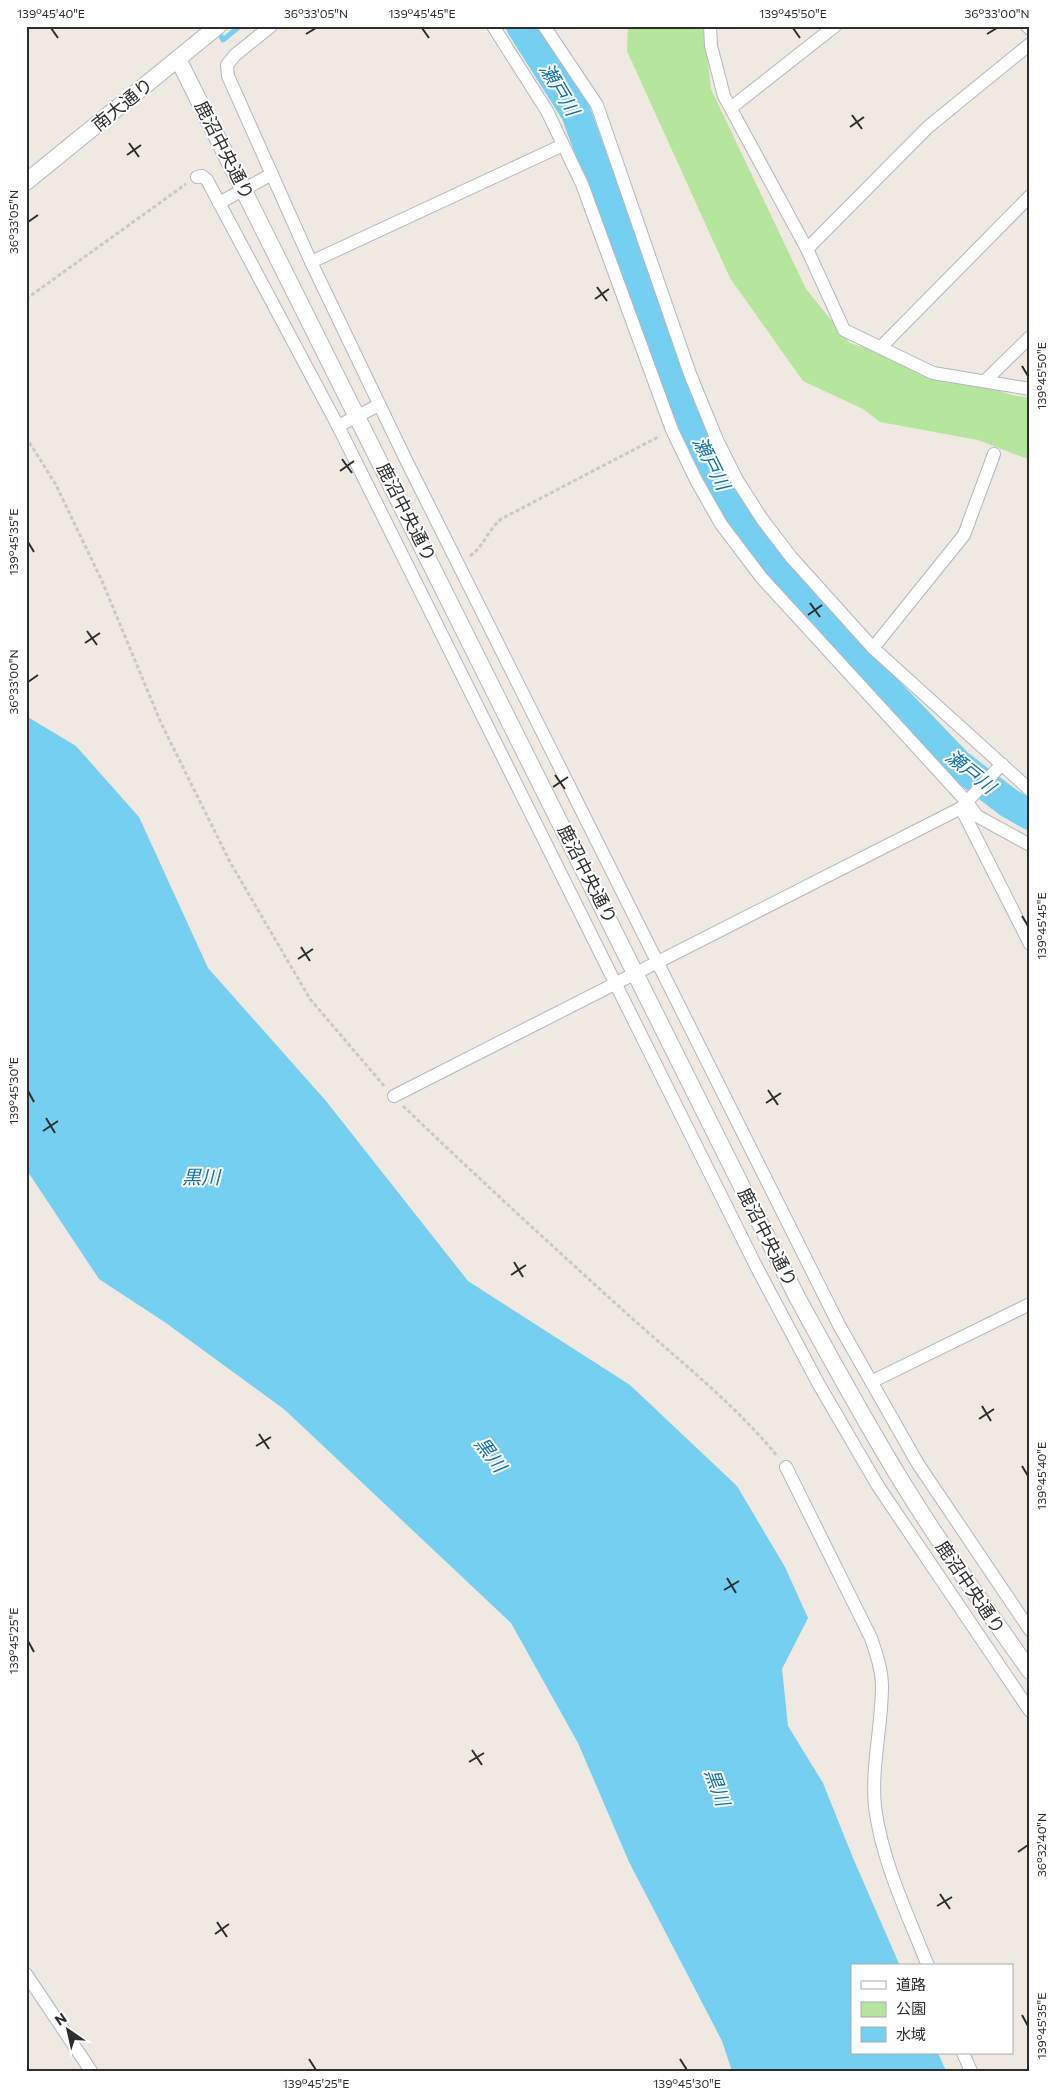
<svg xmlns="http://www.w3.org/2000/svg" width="1056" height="2097" font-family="Commissioner,'Noto Sans JP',sans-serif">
	<rect width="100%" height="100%" fill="#efe9e1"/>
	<polygon fill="#b6e59e" points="628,26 704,26 711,89 806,289 850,343 1012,395 1030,398 1030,460 978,440 880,422 863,409 803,381 730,278 627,51"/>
	<polygon fill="#75cff0" points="26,716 76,746 139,817 208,968 326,1101 468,1281 630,1385 737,1486 785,1567 808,1618 782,1669 788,1726 823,1783 853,1858 900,1966 852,1966 852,2053 938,2053 946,2071 732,2071 722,2041 629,1862 578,1743 511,1623 285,1410 166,1323 99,1279 26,1169"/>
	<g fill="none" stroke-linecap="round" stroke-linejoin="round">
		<polyline stroke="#75cff0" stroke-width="5" points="217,29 223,40 240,26"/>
		<polyline stroke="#75cff0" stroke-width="30" points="521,26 576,113 684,408 733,505 763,551 836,637 958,764 1009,803 1030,815"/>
		<g stroke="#b4b7c1" stroke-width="14">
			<g id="minor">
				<polyline points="271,26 235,55 227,65 228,76 311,262 405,458 839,1325 918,1464 1030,1630"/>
				<polyline points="493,26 547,111 582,184 672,430 696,480 721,524 761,577 967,802 977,816 1030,845"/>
				<polyline points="544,26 597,105 690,374 717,440 737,480 762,519 791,557 873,648 1030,790"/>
				<polyline points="710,26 711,46 724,96 807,249 844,330 933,373 1030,389"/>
				<polyline points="1027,26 1030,29"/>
				<polyline points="732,107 835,26"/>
				<polyline points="197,177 202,176 207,180 338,426 757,1268 818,1383 878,1486 1030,1711"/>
				<polyline points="219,203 272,174"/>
				<polyline points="807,249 928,127 1030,44"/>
				<polyline points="311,262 563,145"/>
				<polyline points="881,347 1030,196"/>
				<polyline points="985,381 1030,337"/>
				<polyline points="338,426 379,405"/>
				<polyline points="873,648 964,535 994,454"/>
				<polyline points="962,807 1002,764"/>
				<polyline points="394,1096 961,808 1030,944"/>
				<polyline points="871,1382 1030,1304"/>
				<path d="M 786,1467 L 871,1638 C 876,1653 882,1670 882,1686 C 882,1726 871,1767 875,1807 C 882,1862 908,1915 928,1966"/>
				<polyline points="26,1974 91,2071"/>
				<polyline points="963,2053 971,2071"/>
			</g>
		</g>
		<g stroke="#b4b7c1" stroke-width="18">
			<g id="tertiary">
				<path d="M 178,59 L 797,1297 C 831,1359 865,1422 902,1482 C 942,1547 986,1609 1030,1671"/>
				<polyline points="26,182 218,26"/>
			</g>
		</g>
		<g stroke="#c9c9c9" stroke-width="3" stroke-dasharray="4 2.5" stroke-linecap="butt">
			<polyline points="26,299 186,184"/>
			<polyline points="26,437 56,485 102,581 161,723 230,862 310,999 385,1087"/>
			<path d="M 470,556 C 484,546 488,530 501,519 L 660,436"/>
			<path d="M 403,1106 C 476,1176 550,1244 625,1312 C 677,1359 733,1402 778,1457"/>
		</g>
		<use href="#minor" stroke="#fff" stroke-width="12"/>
		<use href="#tertiary" stroke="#fff" stroke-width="16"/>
	</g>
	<path fill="none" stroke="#2e2e2e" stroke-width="2" d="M 51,28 L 58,38M 422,28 L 429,38M 793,28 L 800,38M 306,34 L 316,28M 987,34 L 997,28M 852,115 L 862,129M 850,127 L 864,117M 129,143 L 139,157M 127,155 L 141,145M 28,222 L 38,215M 597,287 L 607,301M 595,299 L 609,289M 1022,366 L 1028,376M 342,459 L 352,473M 340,471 L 354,461M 28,542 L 34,552M 810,603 L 820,617M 808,615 L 822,605M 87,631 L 97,645M 85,643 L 100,633M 28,682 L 38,675M 555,775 L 565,789M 553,787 L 568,777M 1022,916 L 1028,926M 301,947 L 310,961M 298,959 L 313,949M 768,1090 L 778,1105M 28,1091 L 34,1102M 766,1103 L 781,1093M 46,1118 L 55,1133M 43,1131 L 58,1121M 514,1262 L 523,1277M 511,1275 L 526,1265M 982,1406 L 991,1421M 979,1419 L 994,1409M 259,1434 L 269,1449M 256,1446 L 271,1437M 1022,1466 L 1028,1476M 727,1578 L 736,1593M 724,1590 L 739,1581M 28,1641 L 34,1652M 472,1750 L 482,1765M 469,1762 L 484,1753M 1018,1852 L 1028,1845M 940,1894 L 950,1909M 937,1906 L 952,1897M 217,1922 L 227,1937M 215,1934 L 229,1924M 1022,2015 L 1028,2026M 309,2059 L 316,2070M 680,2059 L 687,2070"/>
	<g text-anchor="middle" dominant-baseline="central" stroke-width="4" stroke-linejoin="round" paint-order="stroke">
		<g font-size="18" fill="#2e2e2e" stroke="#fff">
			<text transform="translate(122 104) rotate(-39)">南大通り</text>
			<text transform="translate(225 150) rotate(63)">鹿沼中央通り</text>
			<text transform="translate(407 512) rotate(63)">鹿沼中央通り</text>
			<text transform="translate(588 874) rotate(63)">鹿沼中央通り</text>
			<text transform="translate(768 1237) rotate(63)">鹿沼中央通り</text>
			<text transform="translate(971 1587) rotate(56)">鹿沼中央通り</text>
		</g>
		<g font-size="19" font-style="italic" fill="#0d6fa3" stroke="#fff">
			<text transform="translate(560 89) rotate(59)">瀬戸川</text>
			<text transform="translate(712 463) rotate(63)">瀬戸川</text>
			<text transform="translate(971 771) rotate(39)">瀬戸川</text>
			<text x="201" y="1176">黒川</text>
			<text transform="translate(491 1454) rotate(53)">黒川</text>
			<text transform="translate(718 1787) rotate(70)">黒川</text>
		</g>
	</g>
	<rect width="1056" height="2097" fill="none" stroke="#ffffff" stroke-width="55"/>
	<rect x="851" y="1964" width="162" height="90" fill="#ffffff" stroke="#ababab"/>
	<rect x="861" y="1981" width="25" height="8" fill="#ffffff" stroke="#ababab"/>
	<text x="896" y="1990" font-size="15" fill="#2e2e2e">道路</text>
	<rect x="861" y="2002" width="25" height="15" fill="#b6e59e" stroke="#ababab"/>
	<text x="896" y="2014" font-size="15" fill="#2e2e2e">公園</text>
	<rect x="861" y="2027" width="25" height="15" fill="#75cff0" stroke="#ababab"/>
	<text x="896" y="2040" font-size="15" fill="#2e2e2e">水域</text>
	<g transform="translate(68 2030) rotate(326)" stroke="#ffffff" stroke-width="4" paint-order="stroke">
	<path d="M0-4L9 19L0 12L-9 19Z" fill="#2e2e2e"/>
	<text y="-8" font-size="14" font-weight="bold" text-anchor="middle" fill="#2e2e2e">N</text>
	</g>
	<rect x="28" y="28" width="1000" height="2042" fill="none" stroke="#2e2e2e" stroke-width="2"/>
	<g font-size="12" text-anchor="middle" fill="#2e2e2e">
		<text x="51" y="18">139°45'40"E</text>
		<text x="316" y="18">36°33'05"N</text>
		<text x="422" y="18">139°45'45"E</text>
		<text x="793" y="18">139°45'50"E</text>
		<text x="997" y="18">36°33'00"N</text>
		<text transform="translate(14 222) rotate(-90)" y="4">36°33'05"N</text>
		<text transform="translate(1042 376) rotate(-90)" y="4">139°45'50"E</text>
		<text transform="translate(14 542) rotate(-90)" y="4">139°45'35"E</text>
		<text transform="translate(14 682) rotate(-90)" y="4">36°33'00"N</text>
		<text transform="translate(1042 926) rotate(-90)" y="4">139°45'45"E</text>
		<text transform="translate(14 1091) rotate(-90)" y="4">139°45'30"E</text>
		<text transform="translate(1042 1476) rotate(-90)" y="4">139°45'40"E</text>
		<text transform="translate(14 1641) rotate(-90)" y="4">139°45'25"E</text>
		<text transform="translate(1042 1845) rotate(-90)" y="4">36°32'40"N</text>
		<text transform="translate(1042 2026) rotate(-90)" y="4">139°45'35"E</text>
		<text x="316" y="2088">139°45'25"E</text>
		<text x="687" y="2088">139°45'30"E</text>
	</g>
</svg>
